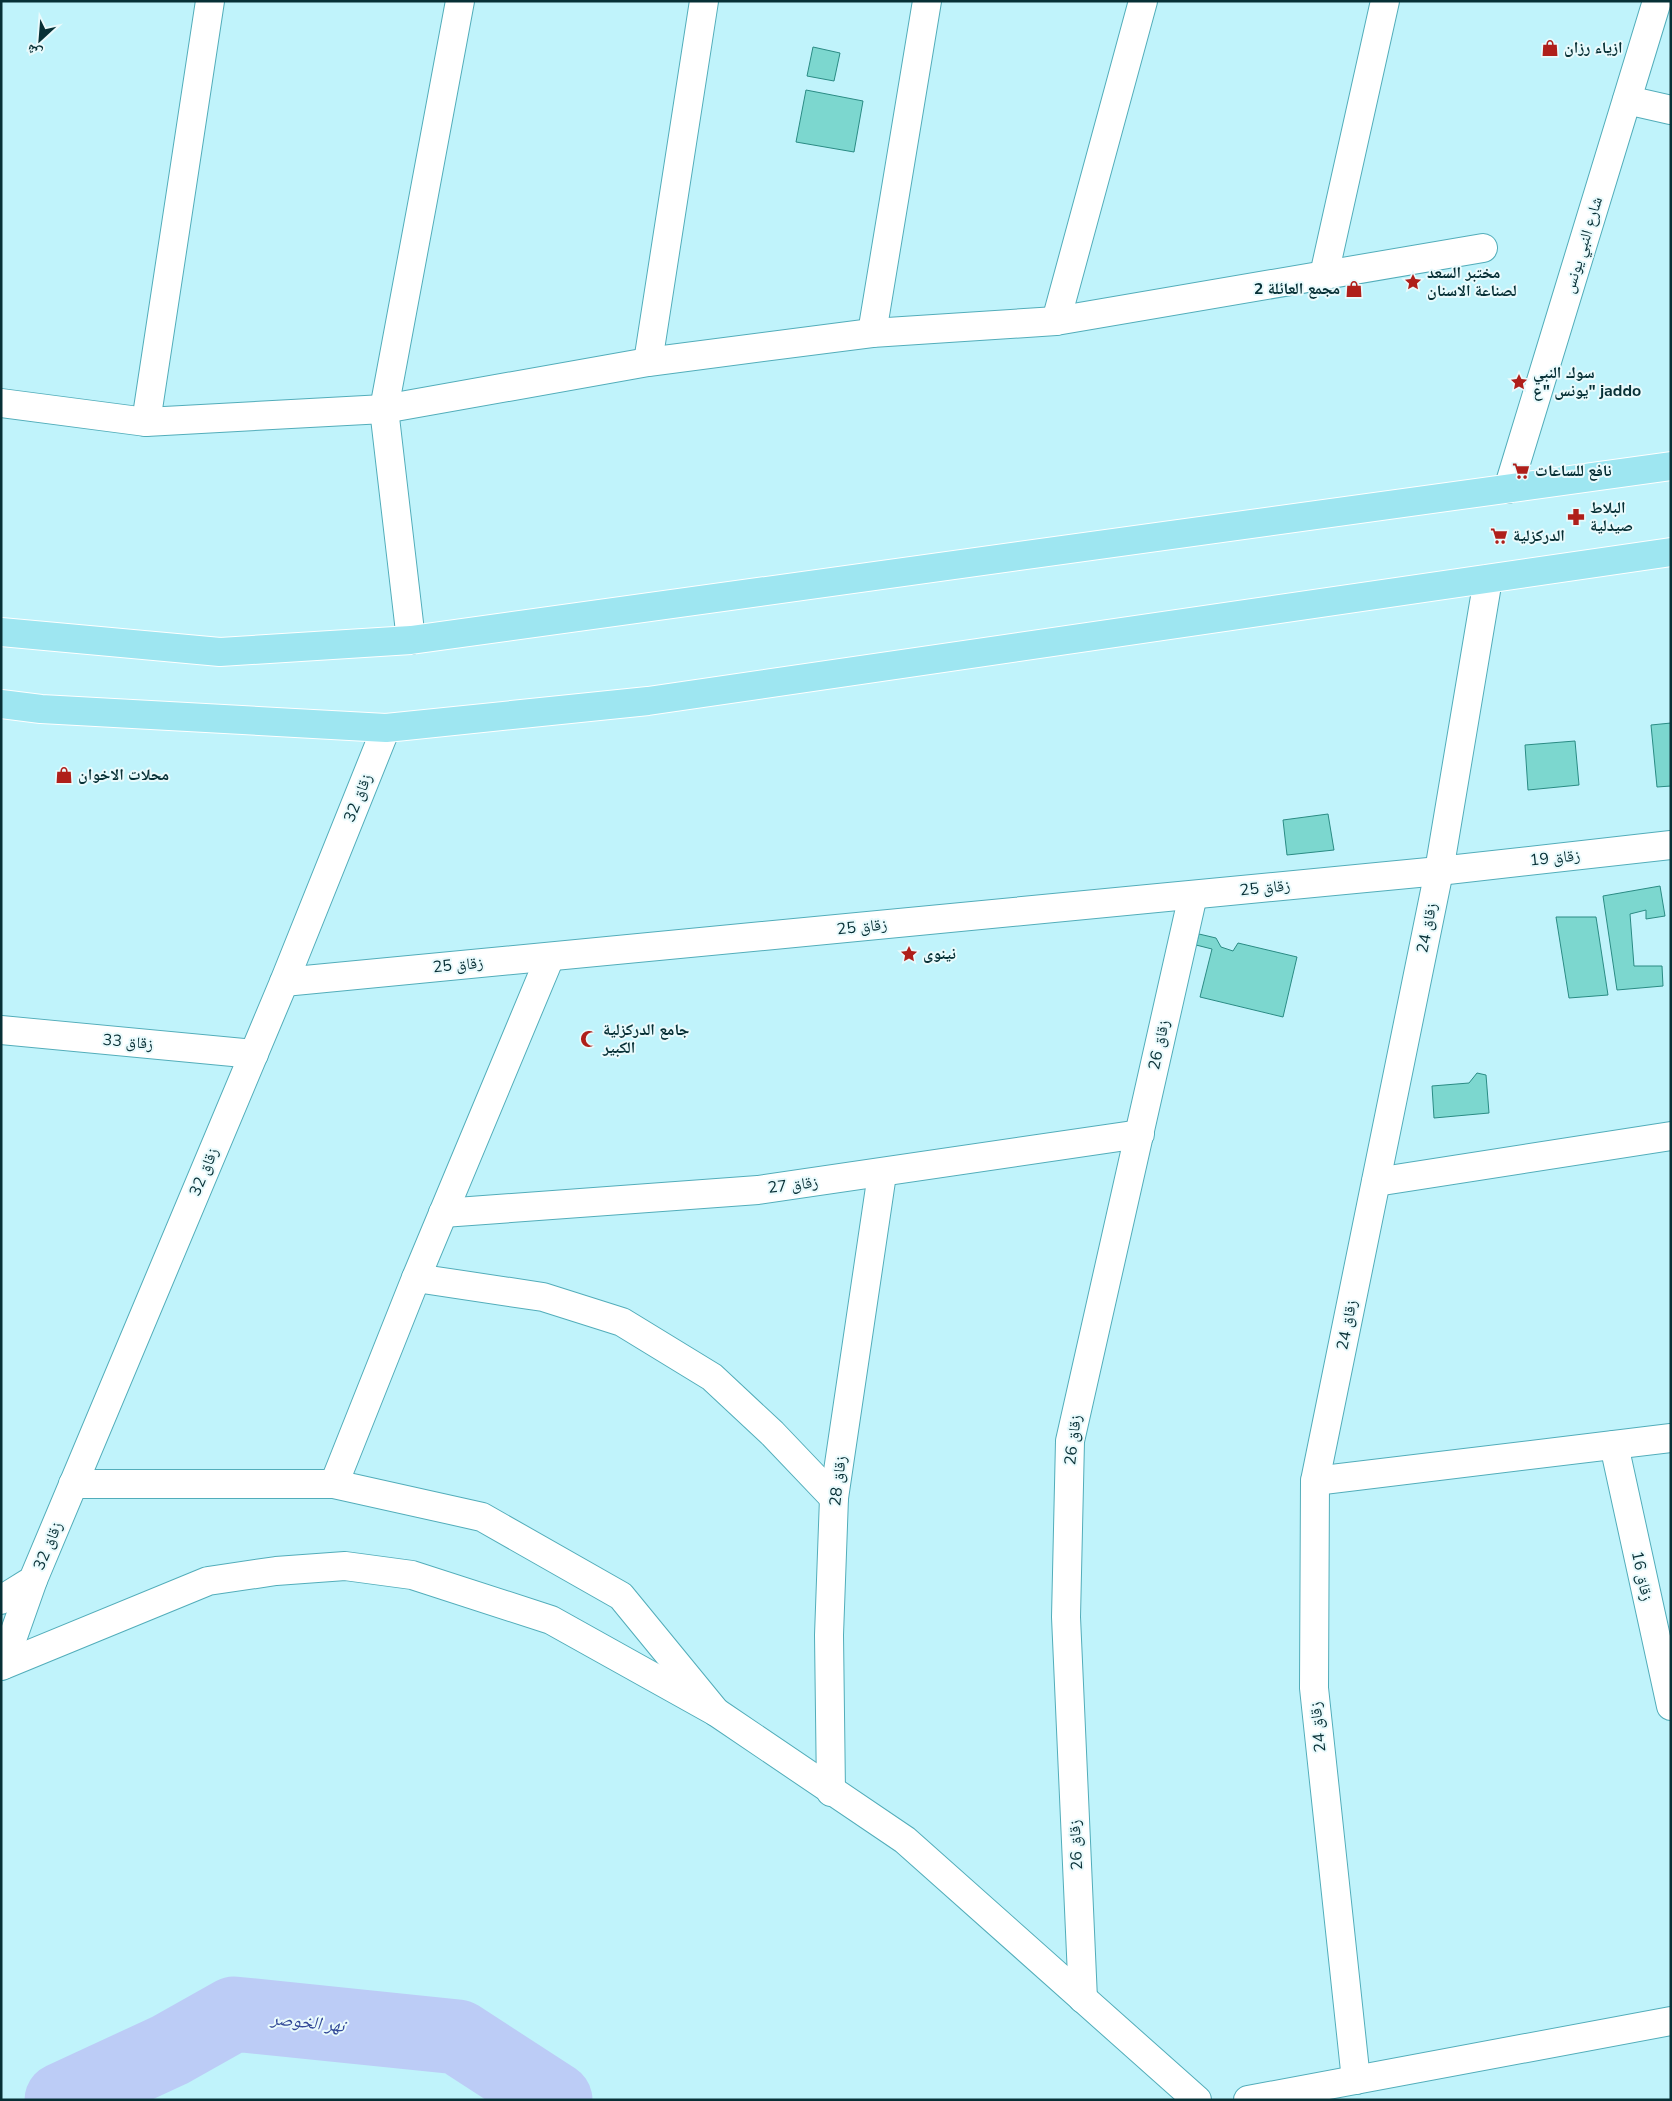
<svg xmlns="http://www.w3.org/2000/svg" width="1672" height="2101" font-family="'Nunito Sans','Noto Naskh Arabic',sans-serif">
	<rect width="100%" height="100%" fill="#c0f3fb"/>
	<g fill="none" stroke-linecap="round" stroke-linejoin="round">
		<polyline stroke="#bcccf6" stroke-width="75" points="62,2100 170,2050 234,2014 458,2037 555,2100"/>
	</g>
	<g fill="#7cd7cf" stroke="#2a8b84">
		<polygon points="813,47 840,53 834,81 807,76"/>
		<polygon points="806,90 863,101 854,152 796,142"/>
		<polygon points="1671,723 1671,786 1657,787 1651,725"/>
		<polygon points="1575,741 1579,785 1528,790 1525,745"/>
		<polygon points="1328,814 1334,850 1287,855 1283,820"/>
		<polygon points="1660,886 1665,916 1646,919 1646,910 1630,914 1634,966 1662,966 1663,986 1617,990 1603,896"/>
		<polygon points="1556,917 1596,917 1608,995 1569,998"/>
		<polygon points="1199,934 1216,938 1221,947 1233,951 1238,943 1297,957 1283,1017 1200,997 1212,949 1196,945"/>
		<polygon points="1477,1073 1486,1075 1489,1113 1434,1118 1432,1086 1469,1083"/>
	</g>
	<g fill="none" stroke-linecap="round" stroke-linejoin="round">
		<g stroke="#52adba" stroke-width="30">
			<g id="minor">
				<polyline points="1627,100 1671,110"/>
				<polyline points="1324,275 1385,1"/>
				<polyline points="1056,321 1143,1"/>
				<polyline points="872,333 927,1"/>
				<polyline points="648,362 704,1"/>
				<polyline points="1,403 146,422 384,409 648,362 872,333 1056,321 1483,248"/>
				<polyline points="146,422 210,1"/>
				<polyline points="411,640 384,409 460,1"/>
				<polyline points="284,982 1439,871 1671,845"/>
				<polyline points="1,1030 254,1054"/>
				<polyline points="1376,1182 1671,1136"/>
				<polyline points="443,1213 758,1190 1140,1134"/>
				<polyline points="416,1278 543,1297 622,1322 712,1377 772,1433 834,1498"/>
				<polyline points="1614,1445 1671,1706"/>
				<polyline points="1315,1481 1671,1438"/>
				<polyline points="73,1484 334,1484 482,1517 621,1596 716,1712"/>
				<polyline points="334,1484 416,1278 550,957"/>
				<polyline points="1,1600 33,1580 284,982 386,728"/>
				<polyline points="3,1665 33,1580"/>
				<polyline points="831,1792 829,1635 834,1498 882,1174"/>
				<polyline points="1083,1999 1066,1617 1070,1441 1193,895"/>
			</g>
		</g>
		<g stroke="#52adba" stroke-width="30">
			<g id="tertiary">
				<polyline points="1508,489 1657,1"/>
				<polyline points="1,1666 208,1581 276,1571 345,1566 412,1575 551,1620 716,1712 905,1840 1197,2100"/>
				<polyline points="1356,2080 1314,1688 1315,1481 1439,871 1488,579"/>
				<polyline points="1248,2100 1671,2021"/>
			</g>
		</g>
		<g stroke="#fff" stroke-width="30">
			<g id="primary">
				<polyline points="1,632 220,652 411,640 1671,466"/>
				<polyline points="1,704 41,709 386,728 648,701 1671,552"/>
			</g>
		</g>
		<use href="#minor" stroke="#fff" stroke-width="28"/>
		<use href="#tertiary" stroke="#fff" stroke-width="28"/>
		<use href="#primary" stroke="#9ee6f1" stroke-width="28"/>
	</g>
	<defs>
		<g id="shop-bare" transform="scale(1.35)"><path d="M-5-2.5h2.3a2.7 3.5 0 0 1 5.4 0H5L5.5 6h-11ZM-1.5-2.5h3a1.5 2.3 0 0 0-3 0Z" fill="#af1f1a" stroke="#e9fafc" stroke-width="2.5" paint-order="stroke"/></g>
		<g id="sight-bare" transform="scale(1.35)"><path d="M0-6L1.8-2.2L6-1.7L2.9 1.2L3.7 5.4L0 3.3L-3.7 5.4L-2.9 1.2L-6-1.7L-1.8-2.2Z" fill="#af1f1a" stroke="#e9fafc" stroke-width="2.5" paint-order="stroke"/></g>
		<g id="supermarket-bare" transform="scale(1.35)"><path d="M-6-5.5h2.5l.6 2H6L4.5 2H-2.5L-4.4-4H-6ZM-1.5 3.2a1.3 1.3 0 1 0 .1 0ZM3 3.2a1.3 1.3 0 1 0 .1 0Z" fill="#af1f1a" stroke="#e9fafc" stroke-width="2.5" paint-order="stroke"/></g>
		<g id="pharmacy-bare" transform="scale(1.35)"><path d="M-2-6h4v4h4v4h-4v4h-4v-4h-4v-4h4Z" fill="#af1f1a" stroke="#e9fafc" stroke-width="2.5" paint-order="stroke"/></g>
		<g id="mosque-bare" transform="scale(1.35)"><path d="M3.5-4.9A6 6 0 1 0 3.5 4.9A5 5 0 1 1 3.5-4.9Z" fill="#af1f1a" stroke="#e9fafc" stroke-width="2.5" paint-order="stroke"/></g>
	</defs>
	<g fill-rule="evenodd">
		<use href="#shop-bare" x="1550" y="48"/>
		<use href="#sight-bare" x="1413" y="282"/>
		<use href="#shop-bare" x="1354" y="289"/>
		<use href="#sight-bare" x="1519" y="382"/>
		<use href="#supermarket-bare" x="1521" y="471"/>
		<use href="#pharmacy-bare" x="1576" y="517"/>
		<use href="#supermarket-bare" x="1499" y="536"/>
		<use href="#shop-bare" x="64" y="775"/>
		<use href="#sight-bare" x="909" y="954"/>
		<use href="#mosque-bare" x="589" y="1039"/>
	</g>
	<g text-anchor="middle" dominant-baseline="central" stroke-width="4" stroke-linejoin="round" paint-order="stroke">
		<g font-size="16" font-weight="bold" fill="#073036" stroke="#e9fafc" text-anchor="start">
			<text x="1564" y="48">ازياء رزان</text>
			<text x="1427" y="273">مختبر السعد<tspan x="1427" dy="18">لصناعة الاسنان</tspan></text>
			<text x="1340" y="289" text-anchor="end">مجمع العائلة 2</text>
			<text x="1533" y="373">سوك النبي<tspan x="1533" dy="18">يونس "ع" jaddo</tspan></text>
			<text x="1535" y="471">نافع للساعات</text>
			<text x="1590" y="508">البلاط<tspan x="1590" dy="18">صيدلية</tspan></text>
			<text x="1513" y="536">الدركزلية</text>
			<text x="78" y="775">محلات الاخوان</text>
			<text x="923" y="954">نينوى</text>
			<text x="603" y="1030">جامع الدركزلية<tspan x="603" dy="18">الكبير</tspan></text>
		</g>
		<g font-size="16" fill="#073036" stroke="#e9fafc">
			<text transform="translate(1583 245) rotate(-73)">شارع النبي يونس</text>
			<text transform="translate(358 798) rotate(-68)">زقاق 32</text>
			<text transform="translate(1555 858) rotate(-6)">زقاق 19</text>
			<text transform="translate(1265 888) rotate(-6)">زقاق 25</text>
			<text transform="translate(862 927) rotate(-6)">زقاق 25</text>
			<text transform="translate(1427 928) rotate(-79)">زقاق 24</text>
			<text transform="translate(458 965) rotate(-5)">زقاق 25</text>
			<text transform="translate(128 1042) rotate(5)">زقاق 33</text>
			<text transform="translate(1159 1045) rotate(-78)">زقاق 26</text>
			<text transform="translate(204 1172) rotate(-67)">زقاق 32</text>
			<text transform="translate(793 1185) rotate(-7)">زقاق 27</text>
			<text transform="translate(1347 1325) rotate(-79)">زقاق 24</text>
			<text transform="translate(1073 1440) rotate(-83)">زقاق 26</text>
			<text transform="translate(838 1481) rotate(-83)">زقاق 28</text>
			<text transform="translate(48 1546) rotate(-67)">زقاق 32</text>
			<text transform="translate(1642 1576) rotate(78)">زقاق 16</text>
			<text transform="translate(1318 1727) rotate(-96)">زقاق 24</text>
			<text transform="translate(1076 1845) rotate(-93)">زقاق 26</text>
		</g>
		<g font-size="18" font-style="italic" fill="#314897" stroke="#e9fafc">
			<text transform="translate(308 2022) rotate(6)">نهر الخوصر</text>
		</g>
	</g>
	<rect width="1672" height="2101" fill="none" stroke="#073036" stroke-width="5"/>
	<g transform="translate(40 40) rotate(206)" stroke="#e9fafc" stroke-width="4" paint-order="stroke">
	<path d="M0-4L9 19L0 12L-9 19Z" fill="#073036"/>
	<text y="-8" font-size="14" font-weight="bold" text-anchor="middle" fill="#073036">ش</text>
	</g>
</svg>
